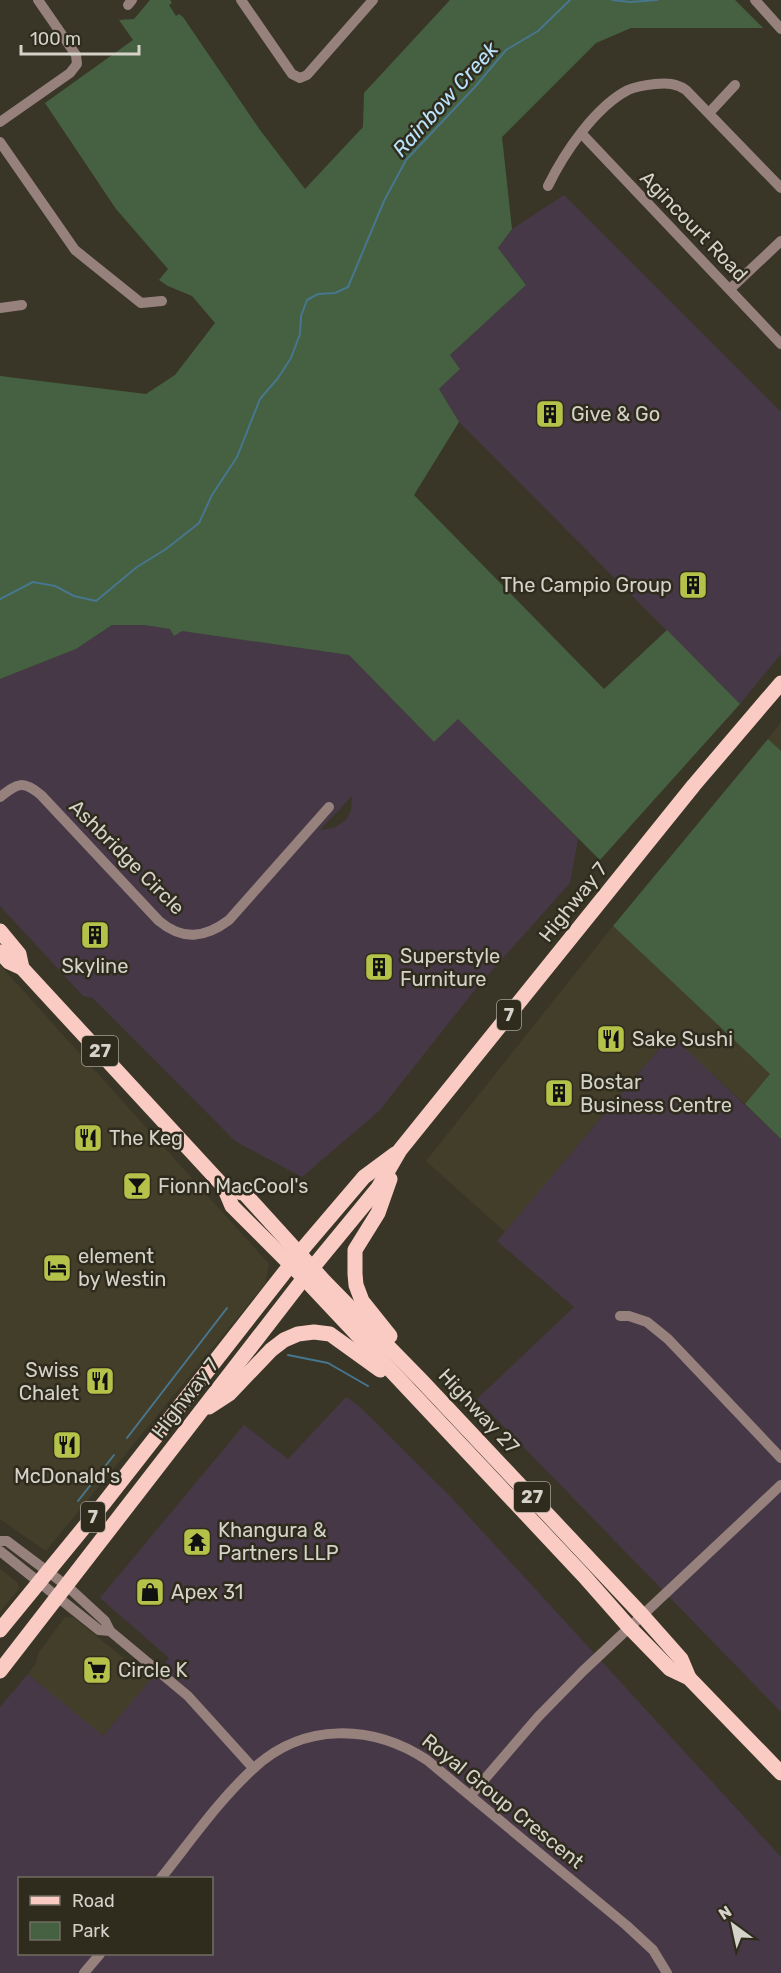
<svg xmlns="http://www.w3.org/2000/svg" width="781" height="1973" font-family="Rubik,sans-serif">
	<rect width="100%" height="100%" fill="#393628"/>
	<g fill="#433e2a">
		<polygon points="781,722 781,751 768,739"/>
		<polygon points="613,926 770,1074 745,1104 670,1036 505,1232 426,1161"/>
		<polygon points="0,965 269,1264 265,1284 46,1551 0,1519"/>
		<polygon points="0,1569 18,1583 19,1589 0,1612"/>
		<polygon points="65,1617 74,1618 151,1680 102,1737 28,1674 36,1663 38,1654"/>
	</g>
	<g fill="#463846" fill-rule="evenodd">
		<polygon points="564,195 781,412 781,654 740,704 459,422 439,389 460,369 450,355 526,285 498,248 512,229"/>
		<path d="M 112,625 L 144,625 L 349,655 L 434,742 L 457,718 L 578,839 L 570,883 L 478,986 L 379,1111 L 302,1177 L 235,1141 L 93,998 L 83,996 L 0,906 L 0,679 L 76,649 ZM 352,796 L 351,811 L 346,820 L 334,828 L 320,830 Z"/>
		<polygon points="671,1035 781,1139 781,1712 477,1399 574,1307 497,1241"/>
		<path d="M 346,1397 L 359,1406 L 450,1496 L 781,1857 L 781,1973 L 0,1973 L 0,1707 L 28,1674 L 103,1736 L 169,1658 L 100,1598 L 244,1425 L 288,1459 ZM 20,1878 L 212,1878 L 212,1954 L 20,1954 Z"/>
	</g>
	<g fill="#466141">
		<polygon points="150,0 170,0 172,3 169,5 176,16 179,14 183,17 260,130 305,189 363,127 364,93 450,0 735,0 763,28 631,28 596,43 502,137 512,229 498,248 526,285 450,355 460,369 439,389 459,422 414,495 604,689 667,630 740,704 600,860 458,719 434,742 349,655 182,631 174,636 170,629 144,625 112,625 76,649 0,679 0,376 146,394 175,375 215,323 192,296 168,286 159,280 168,269 116,209 45,103 133,40 119,20 134,19"/>
		<polygon points="768,739 781,751 781,1139 745,1104 770,1074 613,926"/>
	</g>
	<g fill="none" stroke-linecap="round" stroke-linejoin="round">
		<g stroke="#47768e" stroke-width="2">
			<polyline points="612,0 630,2 657,0"/>
			<polyline points="0,599 33,582 55,586 74,596 96,601 137,567 166,549 199,523 212,495 237,457 260,399 278,378 291,358 300,334 301,316 307,300 318,294 335,293 348,287 384,201 406,160 474,88 506,50 538,31 570,0"/>
			<polyline points="288,1355 328,1363 368,1386"/>
			<polyline points="127,1438 227,1308"/>
			<polyline points="78,1501 114,1455"/>
		</g>
		<g stroke="#97817d" stroke-width="10">
			<polyline points="241,0 292,74 300,78 307,75 373,0"/>
			<polyline points="755,0 781,29"/>
			<polyline points="128,5 132,0"/>
			<polyline points="709,113 735,85"/>
			<polyline points="0,122 70,73 77,64 76,55 38,0"/>
			<polyline points="582,134 781,344"/>
			<polyline points="0,142 75,250 141,303 162,301"/>
			<path d="M 548,186 C 564,153 595,107 628,90 C 637,86 646,85 655,84 C 667,83 676,83 686,90 L 781,188"/>
			<polyline points="730,289 781,241"/>
			<polyline points="0,308 22,305"/>
			<path d="M 0,797 C 18,783 23,780 41,795 L 159,921 C 183,941 205,938 229,920 L 329,807"/>
			<polyline points="620,1316 629,1316 647,1322 668,1339 781,1458"/>
			<polyline points="0,1541 7,1541 67,1586 105,1621 110,1631 188,1696 253,1768"/>
			<polyline points="0,1551 99,1630 110,1631"/>
			<polyline points="471,1795 538,1717 583,1671 781,1485"/>
			<path d="M 161,1878 C 190,1842 218,1801 253,1769 C 303,1722 372,1724 427,1760 L 626,1925 L 653,1950 L 667,1973"/>
			<polyline points="84,1973 100,1954"/>
		</g>
		<g stroke="#f9cbc3" stroke-width="15">
			<polyline points="0,931 19,954 22,968"/>
			<polyline points="0,952 9,962 22,968 224,1187 232,1206 304,1278 584,1576 629,1627 670,1669 689,1678 781,1773"/>
			<polyline points="390,1179 378,1213 355,1250 355,1274 356,1285 362,1301 390,1336"/>
			<polyline points="224,1187 245,1194 325,1282 421,1380 642,1615 681,1659 689,1678"/>
			<polyline points="209,1407 229,1394 271,1350 284,1340 298,1334 314,1332 330,1334 380,1370"/>
			<polyline points="0,1630 104,1503 306,1245 364,1177 395,1154"/>
			<polyline points="0,1671 304,1278 378,1188 400,1150 694,785 781,683"/>
		</g>
	</g>
	<defs>
		<g id="building-square" transform="scale(1.5)"><rect x="-9" y="-9" width="18" height="18" rx="4" fill="#b5c249" stroke="#2f2c1e"/><path d="M-4-6H4V6H1V3H-1V6H-4ZM-2.5-4.3h1.7v1.8h-1.7ZM.8-4.3h1.7v1.8H.8ZM-2.5-1h1.7V.8h-1.7ZM.8-1h1.7V.8H.8Z" fill="#111"/></g>
		<g id="restaurant-square" transform="scale(1.5)"><rect x="-9" y="-9" width="18" height="18" rx="4" fill="#b5c249" stroke="#2f2c1e"/><path d="M-5-6h1v4h1v-4h1v4h1v-4h1v5L-1.5 .5V6h-2V.5L-5-1ZM5-6V6H3V1.5H1.5Q1.5-4 5-6Z" fill="#111"/></g>
		<g id="bar-square" transform="scale(1.5)"><rect x="-9" y="-9" width="18" height="18" rx="4" fill="#b5c249" stroke="#2f2c1e"/><path d="M-6-5H6L.8 .8V4.5H3.5V6h-7V4.5H-.8V.8Z" fill="#111"/></g>
		<g id="hotel-square" transform="scale(1.5)"><rect x="-9" y="-9" width="18" height="18" rx="4" fill="#b5c249" stroke="#2f2c1e"/><path d="M-6-4.5h1.5V1H6V5H4.5V3h-9V5H-6ZM-4 0a1.8 1.8 0 1 1 3.6 0ZM.5 0V-2.5h3Q6-2.5 6 0Z" fill="#111"/></g>
		<g id="temple-square" transform="scale(1.5)"><rect x="-9" y="-9" width="18" height="18" rx="4" fill="#b5c249" stroke="#2f2c1e"/><path d="M0-6L5-2H3V0L6.5 2.5H4V6H1.5V3h-3V6H-4V2.5H-6.5L-3 0V-2H-5Z" fill="#111"/></g>
		<g id="shop-square" transform="scale(1.5)"><rect x="-9" y="-9" width="18" height="18" rx="4" fill="#b5c249" stroke="#2f2c1e"/><path d="M-5-2.5h2.3a2.7 3.5 0 0 1 5.4 0H5L5.5 6h-11ZM-1.5-2.5h3a1.5 2.3 0 0 0-3 0Z" fill="#111"/></g>
		<g id="supermarket-square" transform="scale(1.5)"><rect x="-9" y="-9" width="18" height="18" rx="4" fill="#b5c249" stroke="#2f2c1e"/><path d="M-6-5.5h2.5l.6 2H6L4.5 2H-2.5L-4.4-4H-6ZM-1.5 3.2a1.3 1.3 0 1 0 .1 0ZM3 3.2a1.3 1.3 0 1 0 .1 0Z" fill="#111"/></g>
	</defs>
	<g fill-rule="evenodd">
		<use href="#building-square" x="550" y="414"/>
		<use href="#building-square" x="693" y="585"/>
		<use href="#building-square" x="95" y="935"/>
		<use href="#building-square" x="379" y="967"/>
		<use href="#restaurant-square" x="611" y="1039"/>
		<use href="#building-square" x="559" y="1093"/>
		<use href="#restaurant-square" x="88" y="1138"/>
		<use href="#bar-square" x="137" y="1186"/>
		<use href="#hotel-square" x="57" y="1268"/>
		<use href="#restaurant-square" x="100" y="1381"/>
		<use href="#restaurant-square" x="67" y="1445"/>
		<use href="#temple-square" x="197" y="1542"/>
		<use href="#shop-square" x="150" y="1592"/>
		<use href="#supermarket-square" x="97" y="1670"/>
	</g>
	<g text-anchor="middle" dominant-baseline="central" stroke-width="5" stroke-linejoin="round" paint-order="stroke">
		<g fill="#2f2c1e" stroke="#a2a096" stroke-width="1.5">
			<rect x="497" y="1000" width="24" height="30" rx="4.5"/>
			<rect x="82" y="1036" width="36" height="30" rx="4.5"/>
			<rect x="514" y="1482" width="36" height="30" rx="4.5"/>
			<rect x="81" y="1502" width="24" height="30" rx="4.5"/>
		</g>
		<g font-size="18" font-weight="bold" fill="#d4d2c9">
			<text x="509" y="1015">7</text>
			<text x="100" y="1051">27</text>
			<text x="532" y="1497">27</text>
			<text x="93" y="1517">7</text>
		</g>
		<g font-size="20" fill="#d4d2c9" stroke="#2f2c1e">
			<text transform="translate(694 226) rotate(46)">Agincourt Road</text>
			<text transform="translate(127 857) rotate(45)">Ashbridge Circle</text>
			<text transform="translate(573 902) rotate(-51)">Highway 7</text>
			<text transform="translate(185 1398) rotate(-52)">Highway 7</text>
			<text transform="translate(479 1411) rotate(47)">Highway 27</text>
			<text transform="translate(503 1801) rotate(39)">Royal Group Crescent</text>
		</g>
		<g font-size="20" fill="#d4d2c9" stroke="#2f2c1e" text-anchor="start">
			<text x="571" y="414">Give &amp; Go</text>
			<text x="672" y="585" text-anchor="end">The Campio Group</text>
			<text x="400" y="956">Superstyle<tspan x="400" dy="23">Furniture</tspan></text>
			<text x="95" y="966" text-anchor="middle">Skyline</text>
			<text x="632" y="1039">Sake Sushi</text>
			<text x="580" y="1082">Bostar<tspan x="580" dy="23">Business Centre</tspan></text>
			<text x="109" y="1138">The Keg</text>
			<text x="158" y="1186">Fionn MacCool's</text>
			<text x="78" y="1256">element<tspan x="78" dy="23">by Westin</tspan></text>
			<text x="79" y="1370" text-anchor="end">Swiss<tspan x="79" dy="23">Chalet</tspan></text>
			<text x="67" y="1476" text-anchor="middle">McDonald's</text>
			<text x="218" y="1530">Khangura &amp;<tspan x="218" dy="23">Partners LLP</tspan></text>
			<text x="171" y="1592">Apex 31</text>
			<text x="118" y="1670">Circle K</text>
		</g>
		<g font-size="21" font-style="italic" fill="#b8e3fb" stroke="#2f2c1e">
			<text transform="translate(445 99) rotate(-48)">Rainbow Creek</text>
		</g>
	</g>
	<rect x="18" y="1877" width="195" height="78" fill="#2f2c1e" stroke="#716e62" stroke-width="1.5"/>
	<rect x="30" y="1896" width="30" height="9" fill="#f9cbc3" stroke="#716e62" stroke-width="1.5"/>
	<text x="72" y="1907" font-size="18" fill="#d4d2c9">Road</text>
	<rect x="30" y="1922" width="30" height="18" fill="#466141" stroke="#716e62" stroke-width="1.5"/>
	<text x="72" y="1937" font-size="18" fill="#d4d2c9">Park</text>
	<g transform="translate(733 1925) rotate(327)" stroke="#2f2c1e" stroke-width="4.5" paint-order="stroke">
	<path d="M0-4.5L10 22L0 15L-10 22Z" fill="#d4d2c9"/>
	<text y="-9" font-size="16" font-weight="bold" text-anchor="middle" fill="#d4d2c9">N</text>
	</g>
	<path d="M21 45v9h118v-9" fill="none" stroke="#d4d2c9" stroke-width="3"/>
	<text x="30" y="45" font-size="18" fill="#d4d2c9" stroke="#2f2c1e" stroke-width="4.5" paint-order="stroke">100 m</text>
</svg>
